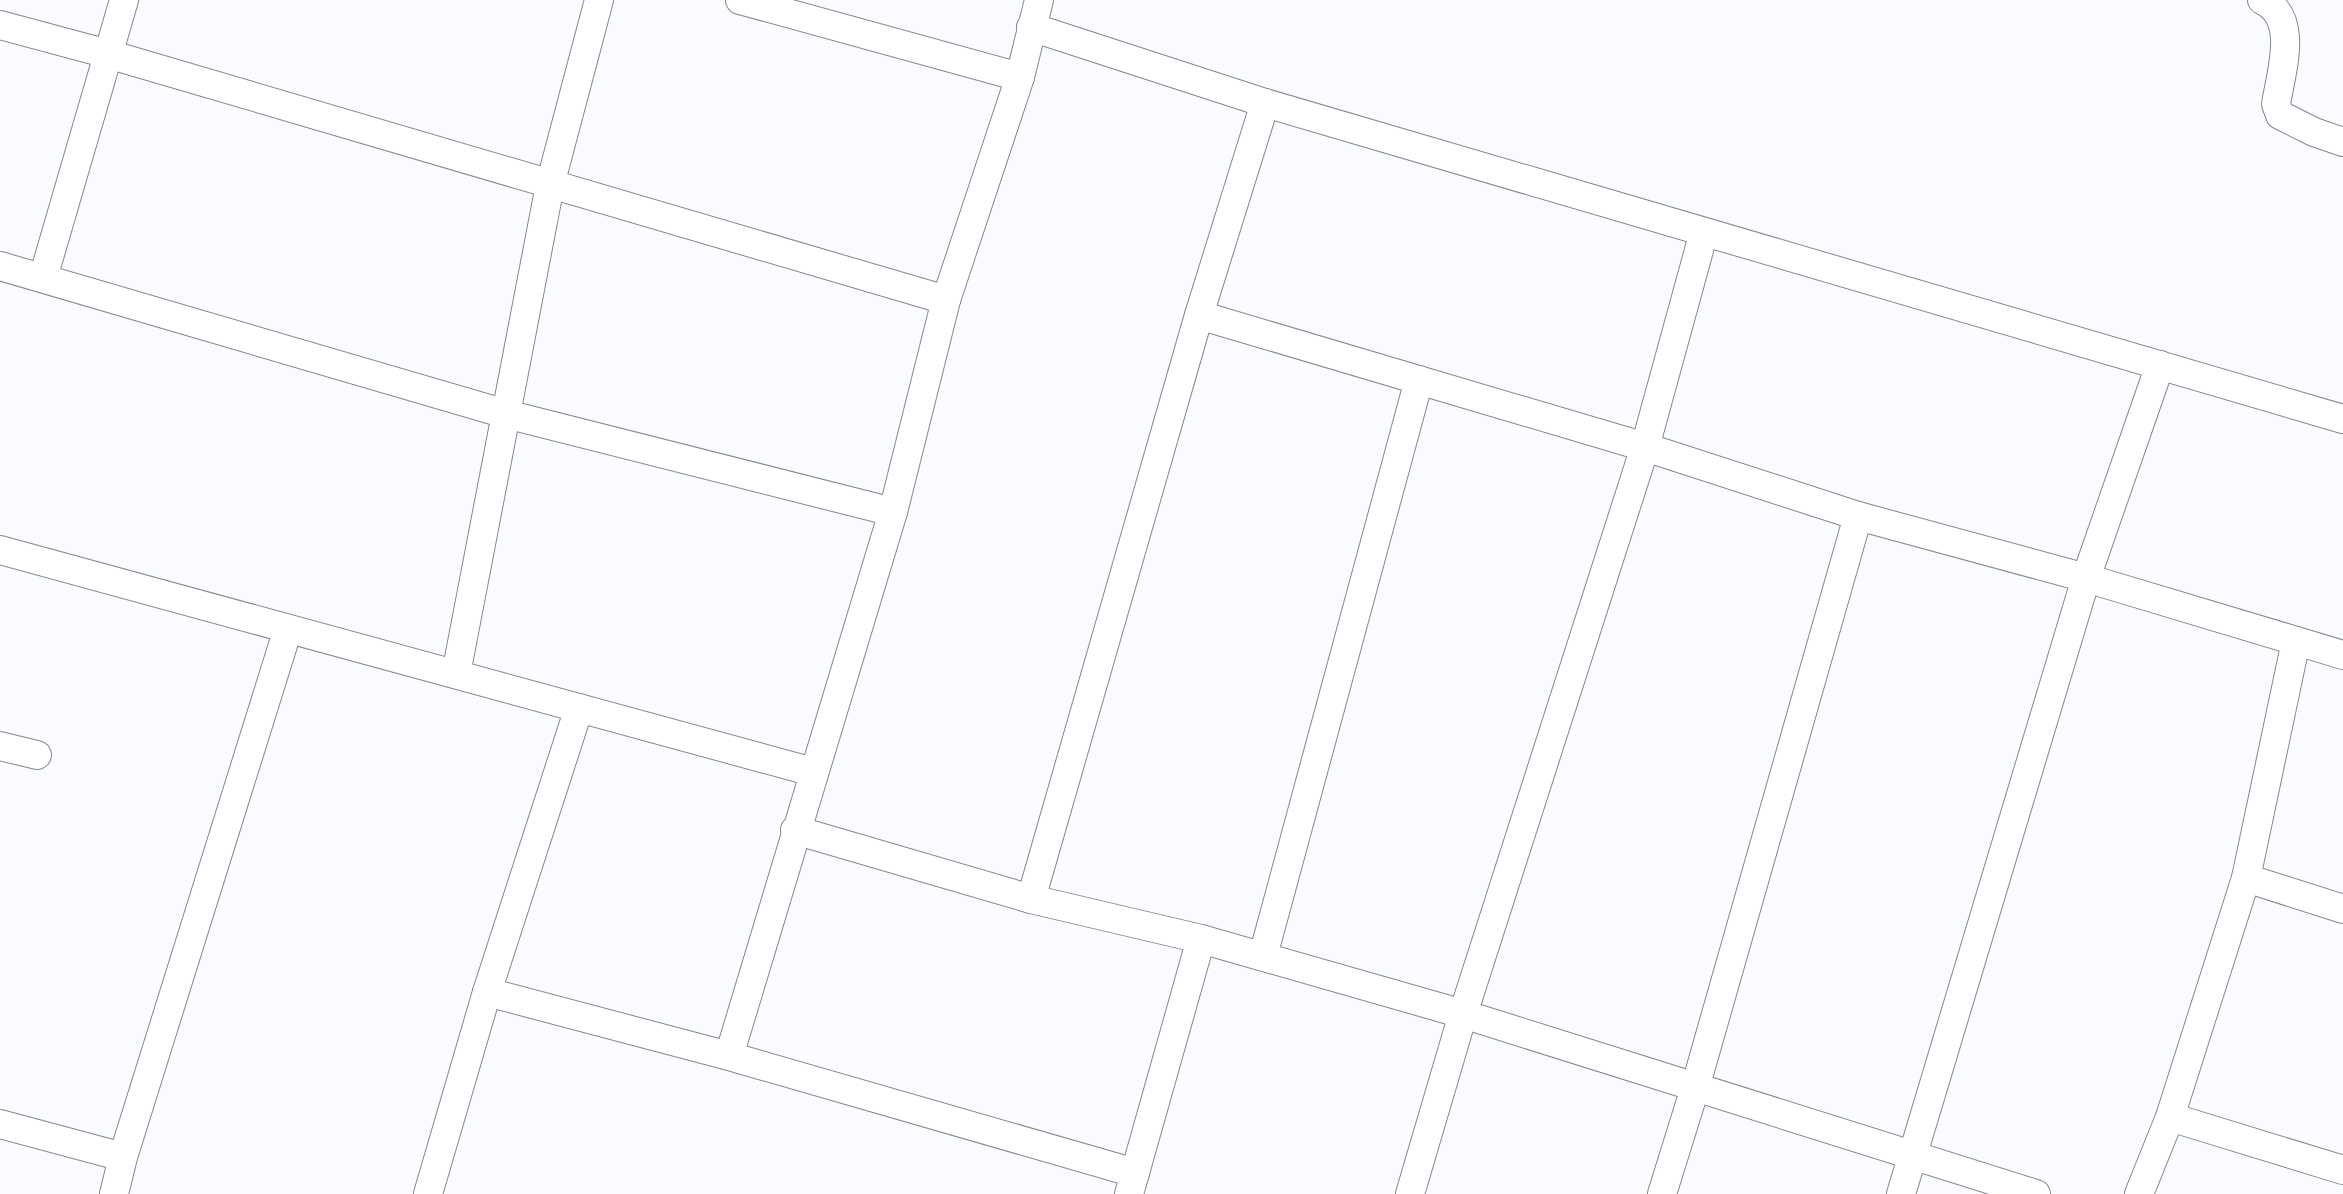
<svg xmlns="http://www.w3.org/2000/svg" width="2343" height="1194" font-family="Karla,sans-serif">
	<rect width="100%" height="100%" fill="#f9fbfe"/>
	<g fill="none" stroke-linecap="round" stroke-linejoin="round">
		<g stroke="#84878f" stroke-width="30">
			<g id="street">
				<polyline points="740,0 1020,77"/>
				<path d="M 2262,0 C 2300,17 2281,72 2276,104 L 2280,115 L 2314,132 L 2343,142"/>
				<polyline points="0,25 108,54 946,300"/>
				<polyline points="1031,27 1265,103 2343,419"/>
				<polyline points="0,266 506,414 893,512"/>
				<polyline points="43,278 124,0"/>
				<polyline points="1199,315 1645,447 1858,516 2086,578 2343,655"/>
				<polyline points="0,550 813,772"/>
				<polyline points="456,674 550,185 599,0"/>
				<polyline points="0,746 37,755"/>
				<polyline points="795,830 1031,899 1201,939 1463,1014 2036,1194"/>
				<polyline points="2246,878 2343,909"/>
				<polyline points="1031,899 1199,315 1265,103"/>
				<polyline points="1263,956 1419,380"/>
				<polyline points="487,992 729,1056 1135,1173"/>
				<polyline points="729,1056 893,512 946,300 1020,77 1039,0"/>
				<polyline points="2170,1117 2343,1170"/>
				<polyline points="0,1124 123,1157"/>
				<polyline points="114,1194 123,1157 288,629"/>
				<polyline points="428,1194 487,992 579,708"/>
				<polyline points="1129,1194 1201,939"/>
				<polyline points="1410,1194 1463,1014 1645,447 1704,232"/>
				<polyline points="1662,1194 1695,1088 1858,516"/>
				<polyline points="1901,1194 2086,578 2160,365"/>
				<polyline points="2139,1194 2170,1117 2246,878 2296,641"/>
			</g>
		</g>
		<use href="#street" stroke="#fff" stroke-width="28"/>
	</g>
</svg>
